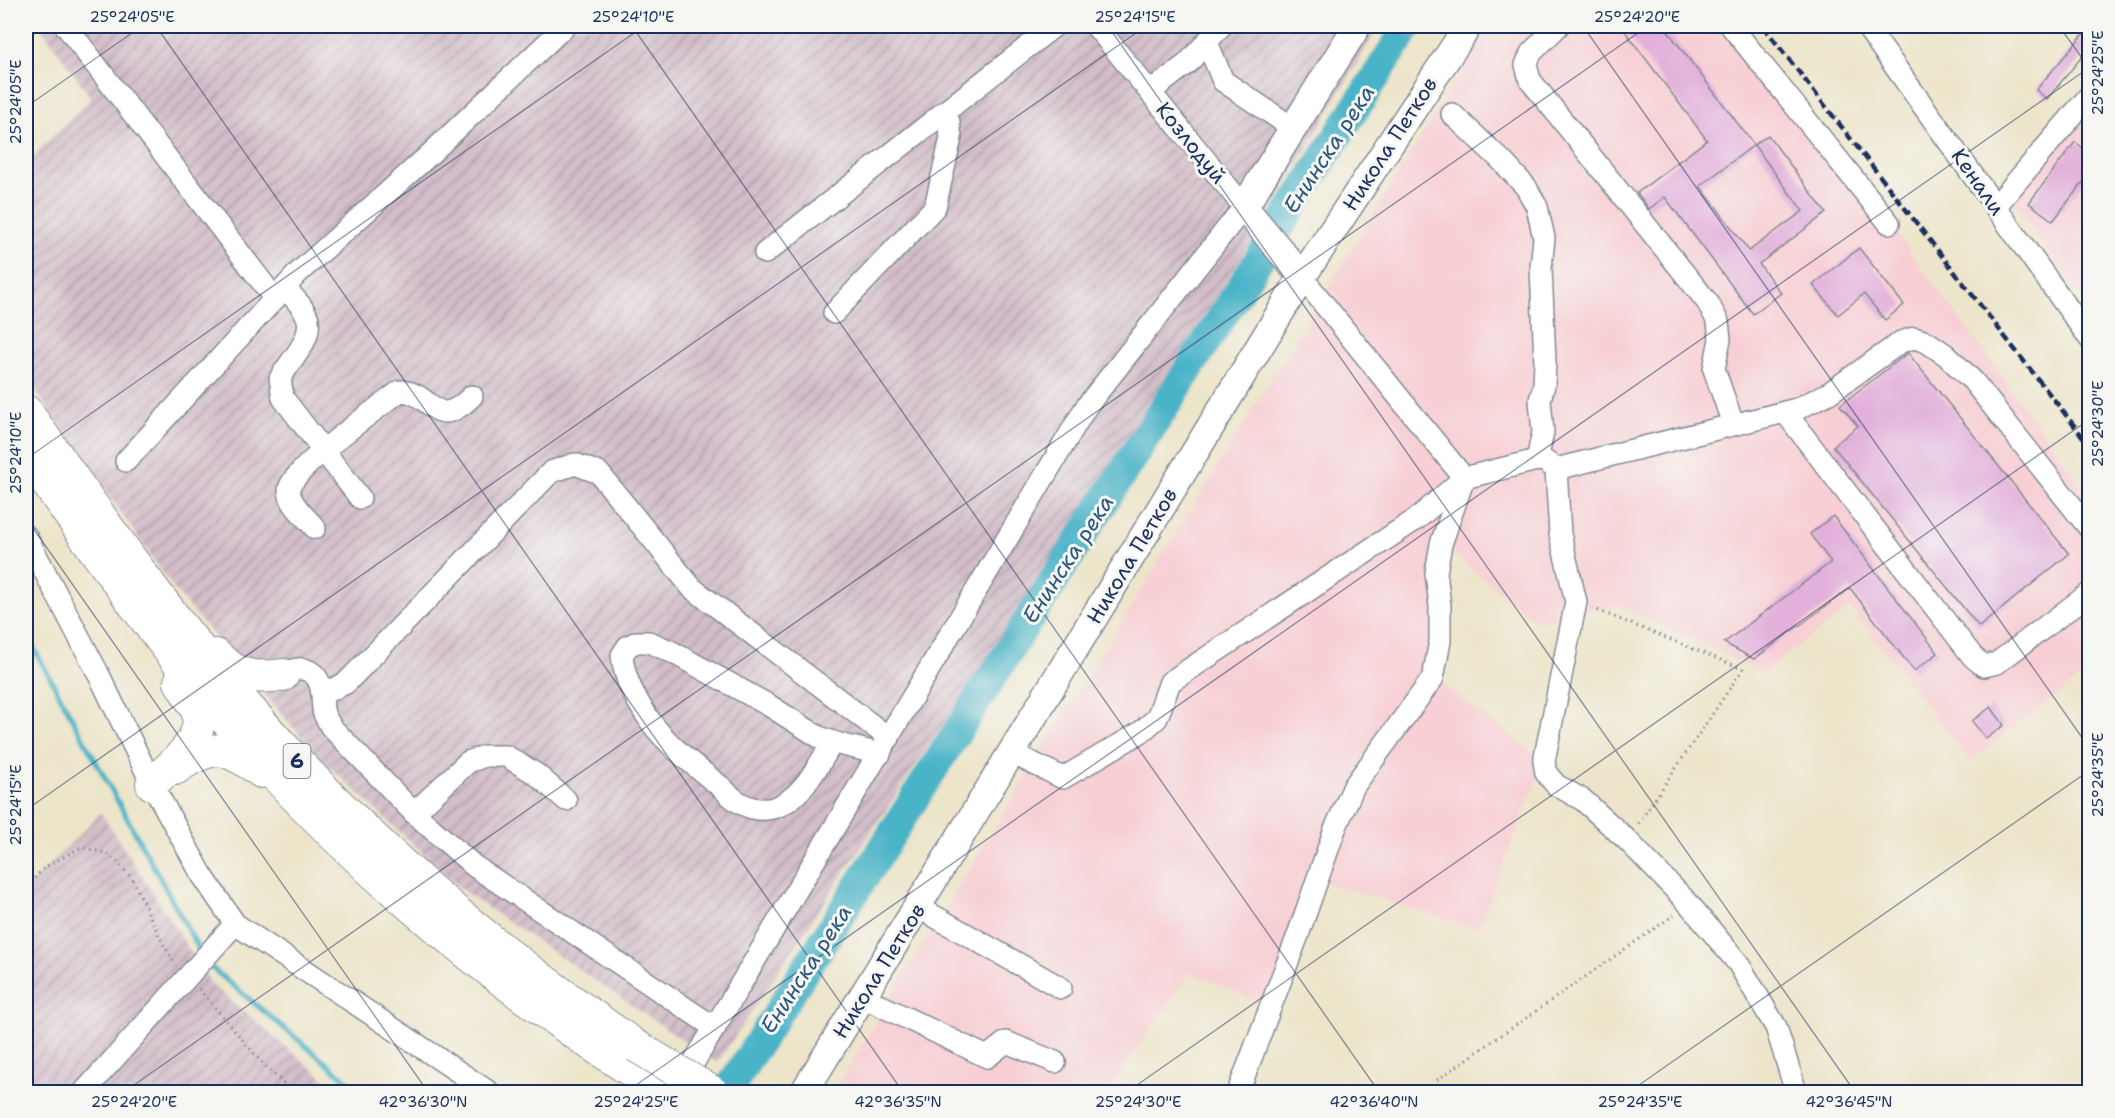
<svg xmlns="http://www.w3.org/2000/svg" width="2115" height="1118" font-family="'Shantell Sans',sans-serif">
	<defs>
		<pattern id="industrial-furrows" width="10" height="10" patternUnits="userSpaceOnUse" patternTransform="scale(1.5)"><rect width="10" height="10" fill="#d2bdc8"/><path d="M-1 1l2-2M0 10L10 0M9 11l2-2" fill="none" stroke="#aa9aa6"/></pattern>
	</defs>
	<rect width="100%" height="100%" fill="#f6f6f2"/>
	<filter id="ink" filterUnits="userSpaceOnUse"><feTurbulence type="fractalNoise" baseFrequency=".0167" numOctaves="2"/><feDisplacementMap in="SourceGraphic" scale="12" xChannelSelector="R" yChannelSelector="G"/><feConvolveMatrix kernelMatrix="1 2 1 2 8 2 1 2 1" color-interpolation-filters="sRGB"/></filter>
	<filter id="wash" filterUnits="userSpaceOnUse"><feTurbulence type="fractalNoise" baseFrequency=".008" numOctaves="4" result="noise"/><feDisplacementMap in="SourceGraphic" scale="24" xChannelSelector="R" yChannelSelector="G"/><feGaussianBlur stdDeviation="1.35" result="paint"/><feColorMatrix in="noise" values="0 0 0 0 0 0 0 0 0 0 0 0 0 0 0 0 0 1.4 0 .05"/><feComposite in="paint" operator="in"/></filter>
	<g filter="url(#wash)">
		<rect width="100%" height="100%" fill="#ede5ca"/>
		<g fill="#f7cfd4">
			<polygon points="1494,26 1731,26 1889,223 2089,495 2089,671 1970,761 1850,608 1762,672 1617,605 1537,622 1441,544 1433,678 1544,761 1478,929 1317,880 1270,1007 1190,972 1107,1092 833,1092 1052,734 1480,42"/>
			<polygon points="2089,107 2089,309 2010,198"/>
		</g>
		<g fill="url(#industrial-furrows)">
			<polygon points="40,26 1379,26 1252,240 1028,597 717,1063 466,893 317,755 177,593 26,377 26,163 91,98"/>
			<polygon points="101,813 212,985 340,1092 26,1092 26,889"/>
		</g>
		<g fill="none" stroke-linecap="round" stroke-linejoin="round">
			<g stroke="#49b3c7" stroke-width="5">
				<polyline points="26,634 201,953"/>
				<polyline points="207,964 361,1092"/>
			</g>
			<polyline stroke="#49b3c7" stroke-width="30" points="727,1092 1408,26"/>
		</g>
		<g id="blocks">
			<g fill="#e2b0db" fill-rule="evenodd">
				<path d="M 1621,26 L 1664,26 L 1754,145 L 1768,135 L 1826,213 L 1759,264 L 1781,293 L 1753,314 L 1665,197 L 1649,209 L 1637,193 L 1707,140 ZM 1754,145 L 1803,211 L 1749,251 L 1700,186 Z"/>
				<polygon points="2090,26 2090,47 2047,99 2036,90"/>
				<polygon points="2075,142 2090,153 2090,173 2053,221 2029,203"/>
				<polygon points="1859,248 1904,305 1885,320 1864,294 1838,315 1813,285"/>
				<polygon points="1908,353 2069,554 1979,627 1833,446 1858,426 1840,405"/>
				<polygon points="1833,516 1938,653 1914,671 1850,588 1754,659 1724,643 1831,562 1810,534"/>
				<polygon points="1991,707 2004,725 1986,739 1972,721"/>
			</g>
		</g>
	</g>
	<g filter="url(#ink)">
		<use href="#blocks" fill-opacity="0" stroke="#848a94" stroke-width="1.5"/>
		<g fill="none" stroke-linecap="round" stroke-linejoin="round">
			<g stroke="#848a94" stroke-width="24">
				<g id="minor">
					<polyline points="66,26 275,299"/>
					<polyline points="1558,26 1531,53 1526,65 1530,80 1708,303 1718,322 1720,339 1714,369 1733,424"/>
					<polyline points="1731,26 1889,223"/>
					<polyline points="1866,26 2090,339"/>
					<polyline points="1207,42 1223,81 1293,128"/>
					<polyline points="1150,92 1188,63 1221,26"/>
					<polyline points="1452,114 1501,160 1526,187 1537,207 1544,238 1541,268 1545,362 1544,385 1540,400 1543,432 1537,460"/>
					<polyline points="1995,207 2090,95"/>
					<polyline points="765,253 1054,26"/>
					<path d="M 285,288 C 292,296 305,308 308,319 C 312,341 290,361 280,378 L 283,398 L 360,498"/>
					<polyline points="834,313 935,207 951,138 949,122 942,113"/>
					<polyline points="1785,412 1973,657 1984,666 1997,663 2090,593"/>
					<polyline points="126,461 298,273 428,156 565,26"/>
					<polyline points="1556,469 1797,409 1829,393 1901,342 1914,338 1927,342 1946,355 1973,381 2090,529"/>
					<path d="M 315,528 C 306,517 289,504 289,490 C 288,472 382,405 400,391 C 434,392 434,434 472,396"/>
					<polyline points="26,536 99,675 152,784 202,875 235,924 489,1092"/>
					<path d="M 283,675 C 303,662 320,671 322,695 C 323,701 322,708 324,714 C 326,718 329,723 331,727 L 414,813 L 474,866 L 715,1028"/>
					<polyline points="322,694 346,683 551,472 575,464 599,473 692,588 889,738"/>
					<path d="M 833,742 C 817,766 802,800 773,808 C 762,811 752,809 742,804 C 734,800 727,793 721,787 C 699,769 667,745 651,722 C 637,702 624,680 622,655 L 628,646 L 637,642 L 649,642 L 672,652 L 770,706 L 819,737 L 839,744 L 880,754"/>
					<polyline points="1012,753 1063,778 1141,732 1157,718 1170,682 1418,518 1464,478 1537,460 1545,461 1556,469 1560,534 1576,602 1544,761 1546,773 1556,785 1583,800 1627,840 1689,904 1738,963 1776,1027 1796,1092"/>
					<polyline points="414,813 468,762 485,756 506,756 536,774 566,800"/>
					<polyline points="918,907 1061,988"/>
					<polyline points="863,997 987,1057 1006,1042 1055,1062"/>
					<polyline points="679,1087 1086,407 1244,207 1096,26"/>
					<polyline points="84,1092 235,924"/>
					<polyline points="1238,1092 1298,935 1335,829 1354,786 1433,678 1440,641 1440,606 1436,573 1441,544 1464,478 1302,277"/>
				</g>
			</g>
			<g stroke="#848a94" stroke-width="30">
				<g id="major">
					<polyline points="1302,277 1244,207 1357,26"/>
					<polyline points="804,1092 1302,277 1468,26"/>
				</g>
			</g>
			<g stroke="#848a94" stroke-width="34">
				<g id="highway">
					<path d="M 26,411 C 109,530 191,649 291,755 C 355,823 424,887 497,945 C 542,981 589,1013 636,1046"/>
					<path d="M 26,453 C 82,533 138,613 200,689 C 329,848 490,985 665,1092"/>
					<path d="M 216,655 C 238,677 253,679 283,675"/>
					<path d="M 175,769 C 213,743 225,745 261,772"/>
					<path d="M 152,784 C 169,767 207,739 197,711 C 193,701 185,691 180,682"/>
				</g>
			</g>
			<g stroke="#848a94" stroke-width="3" stroke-dasharray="1.5 4.5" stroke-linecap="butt">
				<polyline points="1592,608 1743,669 1638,824"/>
				<polyline points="26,887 45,867 81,847 106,853 118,862 133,880 162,942 176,965"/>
				<polyline points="199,989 264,1065 292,1092"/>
				<polyline points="1437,1080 1674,915"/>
			</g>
			<use href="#minor" stroke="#fff" stroke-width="21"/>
			<use href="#major" stroke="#fff" stroke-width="27"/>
			<use href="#highway" stroke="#fff" stroke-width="32"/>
			<polyline stroke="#1b2f5e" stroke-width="4.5" stroke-dasharray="9 4.5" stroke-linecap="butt" points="1763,26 2090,446"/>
			<g stroke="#848a94" stroke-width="34" stroke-linecap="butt">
				<polyline id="highway-bridge" points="636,1046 712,1092"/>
			</g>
			<use href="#highway-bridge" stroke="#fff" stroke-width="32"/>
		</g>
	</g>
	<path fill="none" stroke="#1b2f5e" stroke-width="1.5" stroke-opacity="0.45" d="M 156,26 L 903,1092M 632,26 L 1379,1092M 1108,26 L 1855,1092M 1583,26 L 2090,749M 2059,26 L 2090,69M 26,107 L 142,26M 26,459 L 644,26M 26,518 L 428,1092M 26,810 L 1146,26M 124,1092 L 1648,26M 626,1092 L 2090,67M 1127,1092 L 2090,419M 1629,1092 L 2090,770"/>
	<g text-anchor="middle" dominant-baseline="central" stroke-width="6" stroke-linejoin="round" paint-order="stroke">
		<rect fill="#f6f6f2" stroke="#5d6b8a" stroke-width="1.5" x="283.5" y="744" width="27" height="34" rx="4.5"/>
		<g font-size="20" font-weight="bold" fill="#1b2f5e">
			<text x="297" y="761">6</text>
		</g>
		<g font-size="21" fill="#1b2f5e" stroke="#f6f6f2">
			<text transform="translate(1191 143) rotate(51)">Козлодуй</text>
			<text transform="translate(1390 144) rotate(-57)">Никола Петков</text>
			<text transform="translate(1978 182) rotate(55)">Кенали</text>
			<text transform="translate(1132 556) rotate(-59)">Никола Петков</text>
			<text transform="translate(879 971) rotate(-58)">Никола Петков</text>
		</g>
		<g font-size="22" font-style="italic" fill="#29577e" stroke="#f6f6f2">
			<text transform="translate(1329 149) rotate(-57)">Енинска река</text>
			<text transform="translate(1068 559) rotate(-57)">Енинска река</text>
			<text transform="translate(806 969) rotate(-57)">Енинска река</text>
		</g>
	</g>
	<rect width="2115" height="1118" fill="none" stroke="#f6f6f2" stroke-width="66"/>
	<rect x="33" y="33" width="2049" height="1052" fill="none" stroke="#1b2f5e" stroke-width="2"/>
	<g font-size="15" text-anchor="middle" fill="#1b2f5e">
		<text x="132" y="22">25°24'05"E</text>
		<text x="633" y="22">25°24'10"E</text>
		<text x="1135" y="22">25°24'15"E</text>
		<text x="1637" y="22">25°24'20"E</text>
		<text transform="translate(2098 73) rotate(-90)" y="5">25°24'25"E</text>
		<text transform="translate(16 102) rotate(-90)" y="5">25°24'05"E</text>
		<text transform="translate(2098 424) rotate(-90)" y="5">25°24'30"E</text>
		<text transform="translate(16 453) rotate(-90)" y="5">25°24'10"E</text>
		<text transform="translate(2098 775) rotate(-90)" y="5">25°24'35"E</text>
		<text transform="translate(16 805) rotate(-90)" y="5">25°24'15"E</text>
		<text x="134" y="1107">25°24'20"E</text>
		<text x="423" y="1107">42°36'30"N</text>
		<text x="636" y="1107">25°24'25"E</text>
		<text x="898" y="1107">42°36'35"N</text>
		<text x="1138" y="1107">25°24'30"E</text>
		<text x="1374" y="1107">42°36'40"N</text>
		<text x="1640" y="1107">25°24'35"E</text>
		<text x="1849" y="1107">42°36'45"N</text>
	</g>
</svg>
